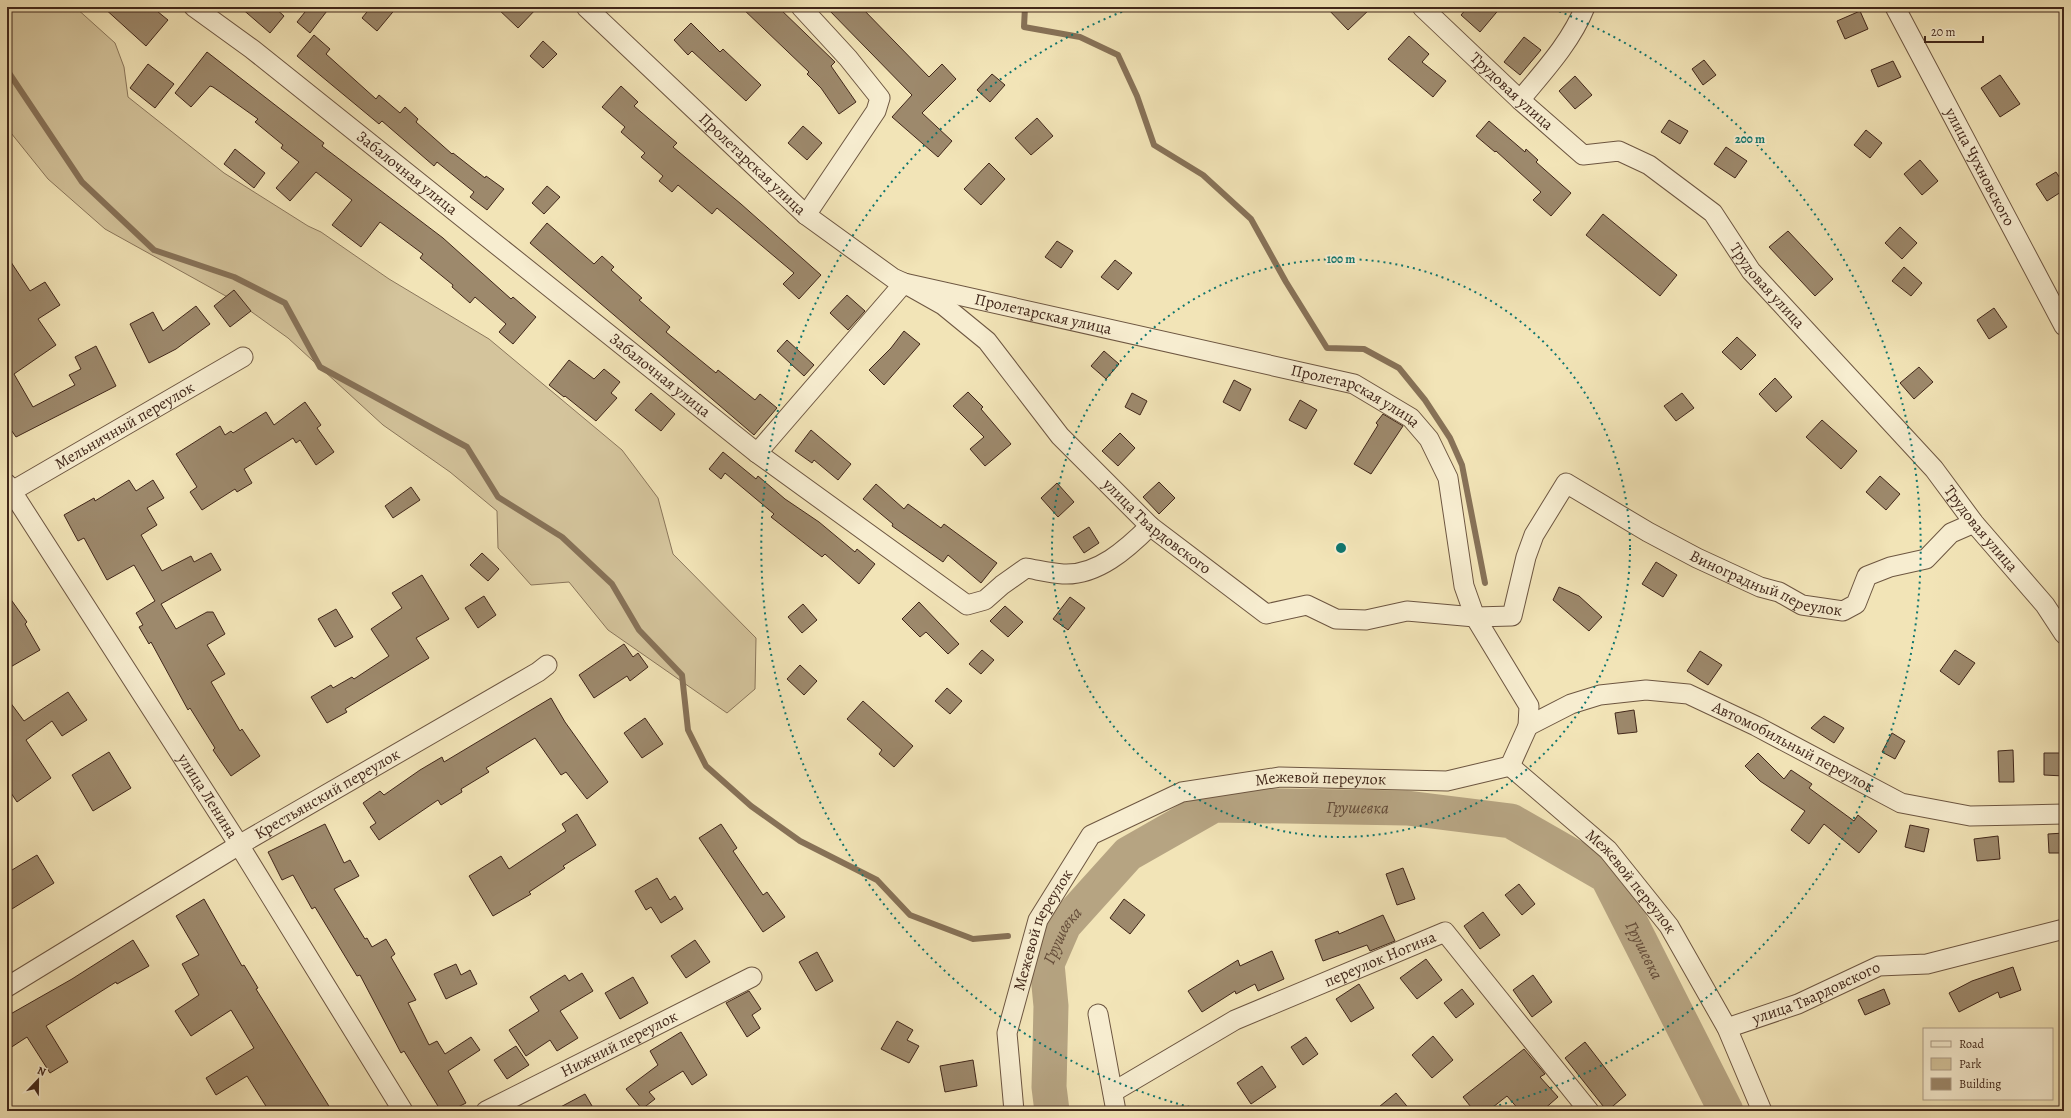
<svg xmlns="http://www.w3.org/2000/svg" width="2071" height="1118" font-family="Alegreya,serif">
	<rect width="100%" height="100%" fill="#f2e4b7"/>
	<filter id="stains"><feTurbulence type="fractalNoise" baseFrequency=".005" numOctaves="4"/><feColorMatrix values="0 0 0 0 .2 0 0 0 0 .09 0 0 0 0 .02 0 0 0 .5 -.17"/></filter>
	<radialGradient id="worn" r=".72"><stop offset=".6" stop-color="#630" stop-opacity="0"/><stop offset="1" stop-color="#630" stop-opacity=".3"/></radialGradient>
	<polygon fill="#d4c49c" stroke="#8a765b" points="7,7 75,7 115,43 124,67 128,97 224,173 308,226 321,232 389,279 489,339 622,450 658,498 673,554 756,638 755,689 727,713 608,630 569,582 531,585 498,548 497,511 450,472 383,425 288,338 242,305 105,229 48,179 7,128"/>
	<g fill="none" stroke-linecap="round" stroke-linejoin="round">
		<g stroke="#877258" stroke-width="6">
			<polyline points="1025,7 1024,27 1080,37 1118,55 1137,96 1154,145 1203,175 1251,219 1286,282 1327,348 1364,349 1399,368 1425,400 1450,438 1462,465 1485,583"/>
			<polyline points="7,70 82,182 154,250 234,277 285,303 320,367 467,447 498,497 562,537 612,584 639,630 682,675 688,730 706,766 751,806 800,841 877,880 910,915 973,939 1008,936"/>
		</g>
		<path stroke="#b6a482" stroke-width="35" id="s1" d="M 1052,1111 L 1049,1087 L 1051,1006 L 1047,964 L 1064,925 L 1128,854 L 1214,805 L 1407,808 L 1511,821 L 1607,876 L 1726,1111"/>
	</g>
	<g fill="#9d896c" stroke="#41271a">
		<polygon points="103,7 152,7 168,20 146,46"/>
		<polygon points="240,7 274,7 284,16 270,33"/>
		<polygon points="309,7 330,7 310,33 297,22"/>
		<polygon points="371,7 397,7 377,31 362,18"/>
		<polygon points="496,7 538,7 518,28"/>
		<polygon points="741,7 778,7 835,62 831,66 856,102 839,114 821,88 807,74 809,72"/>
		<polygon points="826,7 861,7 929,77 942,64 956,79 922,113 952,141 938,157 892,117 912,95"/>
		<polygon points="1326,7 1372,7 1348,30"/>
		<polygon points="1468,7 1501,7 1480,32 1461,15"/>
		<polygon points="1860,11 1868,29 1845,39 1837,21"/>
		<polygon points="691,23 720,52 723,49 761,85 746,101 692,51 688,55 674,40"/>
		<polygon points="314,35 330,49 326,54 376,99 379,95 400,113 405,107 418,119 416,122 452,154 453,153 485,178 486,176 504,189 487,210 470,197 474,192 437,162 434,166 382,121 379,124 297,56"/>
		<polygon points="1409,36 1429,54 1422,62 1446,81 1433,97 1388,59"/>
		<polygon points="1524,37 1541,50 1520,75 1504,62"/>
		<polygon points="543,41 557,54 543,68 530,56"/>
		<polygon points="207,52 324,143 322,146 443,238 511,299 513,297 536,317 513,344 499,332 506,324 475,297 470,303 452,287 453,285 420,258 423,254 380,222 361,247 332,225 352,200 316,172 290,201 276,188 299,162 281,148 283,145 255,122 258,119 213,87 210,86 191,107 175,93"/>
		<polygon points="1704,60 1716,75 1703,85 1692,69"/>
		<polygon points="1893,61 1901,77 1878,87 1871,70"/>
		<polygon points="148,64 174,84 155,108 130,88"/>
		<polygon points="992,74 1005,85 990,102 977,90"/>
		<polygon points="2000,75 2020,104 2000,117 1981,88"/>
		<polygon points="1575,76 1592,95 1575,109 1559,91"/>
		<polygon points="621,86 638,102 634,106 677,143 673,147 741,204 821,275 799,299 783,284 794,273 717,208 712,214 678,185 672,192 659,181 663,176 641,157 645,153 621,132 625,127 602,107"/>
		<polygon points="1037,118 1053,136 1031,155 1015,138"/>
		<polygon points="1669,120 1688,131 1680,144 1661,132"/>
		<polygon points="1489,121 1525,152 1526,149 1538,160 1536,162 1571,193 1551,216 1533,200 1541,192 1496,151 1495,152 1476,136"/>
		<polygon points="803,126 822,143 807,160 788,143"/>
		<polygon points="1866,130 1882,143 1870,158 1854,145"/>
		<polygon points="1726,147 1747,161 1735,178 1714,164"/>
		<polygon points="235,149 265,173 254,188 224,164"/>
		<polygon points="1920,160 1938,181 1922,195 1904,174"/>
		<polygon points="989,163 1005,179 981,205 964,189"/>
		<polygon points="2056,172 2064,184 2064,190 2047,201 2036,184"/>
		<polygon points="547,186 560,197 544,214 532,203"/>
		<polygon points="1603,214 1677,275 1660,296 1586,235"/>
		<polygon points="547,223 594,264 602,256 614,267 611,270 642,298 639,300 670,327 666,332 716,373 718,370 755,400 760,394 777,408 754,435 530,243"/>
		<polygon points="1900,227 1917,243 1902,259 1885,243"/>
		<polygon points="1788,231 1833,279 1815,296 1769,247"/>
		<polygon points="1057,241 1073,251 1061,268 1045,257"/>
		<polygon points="7,256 30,291 45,282 60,305 38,319 56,345 14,374 33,407 75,385 69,375 81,369 75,357 96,346 116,386 16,437 7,424"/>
		<polygon points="1115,260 1132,273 1118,290 1101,277"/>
		<polygon points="1904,267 1922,283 1911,296 1892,281"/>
		<polygon points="234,290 251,311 230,327 214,306"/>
		<polygon points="847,295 865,311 848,330 830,313"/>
		<polygon points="196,306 210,324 176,349 149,363 130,324 153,312 163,331"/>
		<polygon points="1994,308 2007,327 1989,339 1977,320"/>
		<polygon points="904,331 920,344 884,385 869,370 891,348"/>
		<polygon points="1737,337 1756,355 1741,370 1722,352"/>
		<polygon points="787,340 814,365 804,376 777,351"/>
		<polygon points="1104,351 1119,364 1106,379 1091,366"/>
		<polygon points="569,360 594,379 604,369 620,382 611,393 617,398 596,421 565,396 564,397 549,385"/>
		<polygon points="1919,367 1933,382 1914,399 1900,383"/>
		<polygon points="1775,378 1792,397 1776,412 1759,394"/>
		<polygon points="1234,380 1251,389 1240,411 1223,402"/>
		<polygon points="968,392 983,407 981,409 1011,444 985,466 970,449 984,437 953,406"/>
		<polygon points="651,393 675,414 661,431 635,410"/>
		<polygon points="1132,393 1147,401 1140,415 1125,407"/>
		<polygon points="1682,393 1694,408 1676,421 1664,406"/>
		<polygon points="1300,400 1317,410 1306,429 1289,420"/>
		<polygon points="305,402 321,425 317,428 334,452 316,465 300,440 296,443 293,438 244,469 252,483 237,492 235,489 202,510 190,492 197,487 176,454 220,426 225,435 231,431 233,433 266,412 274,425"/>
		<polygon points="1383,414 1403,426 1371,474 1354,464 1378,425 1376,423"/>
		<polygon points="1822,420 1857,451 1841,469 1806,437"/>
		<polygon points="811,430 851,464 838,480 814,460 812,463 795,451"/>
		<polygon points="1120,433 1135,448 1118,466 1102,451"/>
		<polygon points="723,452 756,479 758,476 785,499 819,522 855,552 857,549 875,564 859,584 825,554 822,557 771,517 774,514 725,473 721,479 709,469"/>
		<polygon points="1880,476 1900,494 1886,510 1866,492"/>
		<polygon points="129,480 136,491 153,480 164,498 147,508 157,525 141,535 162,571 191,556 194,562 211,553 221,570 161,604 176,629 207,612 213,612 225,634 207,645 225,674 211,682 240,731 242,729 260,756 231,776 213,750 215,748 190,708 188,710 151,642 149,644 139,627 143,625 136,613 155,601 134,565 107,580 84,538 78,541 64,515 94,498 95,501"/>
		<polygon points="1159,482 1175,498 1159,514 1143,497"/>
		<polygon points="1057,483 1074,502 1058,517 1041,498"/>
		<polygon points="876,484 904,509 908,504 941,528 944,524 997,563 981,583 948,555 943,562 892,526 893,524 863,499"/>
		<polygon points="411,487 420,500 393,518 385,506"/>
		<polygon points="1089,527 1099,543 1084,553 1073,537"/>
		<polygon points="482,553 499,569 488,581 470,565"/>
		<polygon points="1656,562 1677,575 1663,597 1642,584"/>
		<polygon points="422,575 449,619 416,638 429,658 345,709 347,712 327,723 311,697 331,685 333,688 352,677 354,679 389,656 371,629 402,608 392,593"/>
		<polygon points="1559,587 1579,596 1602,617 1589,631 1553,600"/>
		<polygon points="7,594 27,622 25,624 40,650 7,669"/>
		<polygon points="484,596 496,615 478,628 465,608"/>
		<polygon points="1070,597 1085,608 1068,630 1053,619"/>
		<polygon points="919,602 959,644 948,654 926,632 920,637 902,619"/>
		<polygon points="803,604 817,620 802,633 788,617"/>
		<polygon points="1005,606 1023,622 1008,637 990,621"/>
		<polygon points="336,609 353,637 335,647 318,619"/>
		<polygon points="624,644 633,657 638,653 648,667 630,681 627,676 594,698 579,675"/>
		<polygon points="982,650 994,660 981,674 969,664"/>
		<polygon points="1955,650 1975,663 1959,685 1940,671"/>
		<polygon points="1700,651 1722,665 1708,685 1687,671"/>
		<polygon points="800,665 817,681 804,695 787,679"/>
		<polygon points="947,688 962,701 950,714 935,701"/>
		<polygon points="68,692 87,720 62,736 52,721 26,740 51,778 17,802 7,787 7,698 24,721"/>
		<polygon points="551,698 565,722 608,782 587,799 566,772 561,775 535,738 486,768 489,772 461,789 462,792 441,805 438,800 379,840 370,827 376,823 363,803 380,791 384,795 420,770 442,757 444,762"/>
		<polygon points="863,701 913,746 894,767 879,754 882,750 847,719"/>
		<polygon points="1634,710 1637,732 1618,734 1615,713"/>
		<polygon points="1824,716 1844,728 1834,743 1811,728"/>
		<polygon points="645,718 663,744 642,758 624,733"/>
		<polygon points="1892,733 1905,741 1895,759 1882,752"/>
		<polygon points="2013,750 2014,782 1999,782 1998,751"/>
		<polygon points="109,752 131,788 93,811 72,775"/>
		<polygon points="1758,753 1784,779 1791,770 1812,784 1809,788 1854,821 1858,815 1877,831 1859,853 1824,824 1809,844 1791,830 1805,811 1760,781 1745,766"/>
		<polygon points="2044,753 2064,753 2064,776 2044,775"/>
		<polygon points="577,814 596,845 563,866 565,868 529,892 531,894 493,916 469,876 501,856 509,869 566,831 562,824"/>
		<polygon points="325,824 344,863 350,860 359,876 334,889 365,939 367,938 372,947 386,939 395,954 391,957 416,1000 408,1003 429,1045 437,1041 445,1054 471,1037 480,1050 448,1071 466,1103 450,1111 441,1111 404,1051 401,1053 360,975 357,976 315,907 312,909 293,875 282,880 268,852"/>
		<polygon points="721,824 737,848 733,851 763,895 767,892 785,917 763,932 699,838"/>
		<polygon points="1910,825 1929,829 1924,852 1905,847"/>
		<polygon points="2064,833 2064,853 2049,853 2048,834"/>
		<polygon points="1998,836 2000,859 1977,861 1974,839"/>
		<polygon points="37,855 54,883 7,912 7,873"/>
		<polygon points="1403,868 1415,899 1397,905 1386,874"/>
		<polygon points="657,878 670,900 675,896 683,909 661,923 651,907 646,910 635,891"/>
		<polygon points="1519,884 1535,904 1522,915 1505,895"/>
		<polygon points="204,899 242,966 244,965 258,988 256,989 332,1111 269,1111 247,1076 216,1095 206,1078 254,1048 231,1010 191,1036 175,1011 199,995 182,964 199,955 176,916"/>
		<polygon points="1124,899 1145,915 1130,934 1110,918"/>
		<polygon points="1483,912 1500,935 1480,949 1464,926"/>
		<polygon points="1383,915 1395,941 1370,951 1367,945 1323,961 1315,940 1338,931 1339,934"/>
		<polygon points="133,940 149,966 117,984 116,982 46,1026 68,1062 50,1073 27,1037 7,1050 7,1016 72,979"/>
		<polygon points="695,940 710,962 686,978 671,956"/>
		<polygon points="1272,951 1284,979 1258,991 1255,984 1236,994 1235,991 1202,1012 1188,991 1238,960 1240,966"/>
		<polygon points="817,952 833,981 816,991 799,962"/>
		<polygon points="1426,959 1442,980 1417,999 1400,978"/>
		<polygon points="456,964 461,975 470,970 477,984 446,999 434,974"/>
		<polygon points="2013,967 2021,990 2000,998 1998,992 1959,1012 1949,993 1972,981"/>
		<polygon points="582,973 593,991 560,1011 578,1038 557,1051 550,1040 526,1056 509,1030 539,1011 530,997 565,975 569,981"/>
		<polygon points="1533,975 1552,1002 1532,1017 1513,990"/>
		<polygon points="633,977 648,1003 620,1019 605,993"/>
		<polygon points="1359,984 1374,1008 1351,1022 1336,999"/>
		<polygon points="1462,989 1474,1004 1456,1018 1444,1003"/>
		<polygon points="1884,989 1890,1004 1865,1015 1858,1000"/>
		<polygon points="749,991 761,1009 752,1015 760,1028 747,1037 726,1003"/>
		<polygon points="897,1021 913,1030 907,1040 919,1046 909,1063 881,1049"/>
		<polygon points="681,1032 707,1075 692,1085 683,1071 649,1092 655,1099 642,1109 626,1089 658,1065 650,1051"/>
		<polygon points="1433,1036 1453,1060 1432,1078 1412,1055"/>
		<polygon points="1306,1037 1318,1054 1303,1065 1291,1047"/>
		<polygon points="1585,1042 1626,1095 1607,1111 1565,1058"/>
		<polygon points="516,1046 529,1065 507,1079 494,1060"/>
		<polygon points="1524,1049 1545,1074 1540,1077 1558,1097 1542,1111 1520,1111 1507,1096 1488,1111 1474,1111 1463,1097"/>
		<polygon points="973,1060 977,1086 945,1092 940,1066"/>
		<polygon points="1262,1066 1276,1087 1251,1104 1237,1083"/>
		<polygon points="1396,1093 1411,1111 1374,1111"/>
		<polygon points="585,1094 595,1111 553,1111"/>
	</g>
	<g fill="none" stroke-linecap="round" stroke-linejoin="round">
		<g stroke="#6d5641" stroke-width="21">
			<g id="street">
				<path id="s2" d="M 194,7 L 252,49 L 757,453 L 967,605 L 985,600 L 1002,585 L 1026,568 C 1038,570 1051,573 1063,574 C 1097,576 1127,549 1150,526"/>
				<path id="s3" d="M 586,7 L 806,215 L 893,278 L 904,283 L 1354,384 L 1411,418 L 1429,439 L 1448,478 L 1464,586 L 1475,617 L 1529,706 L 1528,726 L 1510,766"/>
				<polyline points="801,7 848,58 880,98 876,111 806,215"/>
				<path id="s4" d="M 1422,7 L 1520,100 L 1583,155 L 1619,151 L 1649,165 L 1713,213 L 1751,271 L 1934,469 L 1974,523 L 2045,605 L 2064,634"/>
				<path id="s5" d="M 1895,7 L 2064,326"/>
				<path d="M 1520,100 C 1544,71 1571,42 1585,7"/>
				<path id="s6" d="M 757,453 L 904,283 L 943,305 L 987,341 L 1060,436 L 1150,526 L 1266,614 L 1307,605 L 1336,619 L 1366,620 L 1407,611 L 1475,617 L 1512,616 L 1526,557 L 1534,535 L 1566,483 L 1648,532 L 1697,558 L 1760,587 L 1779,592 L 1802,605 L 1843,611 L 1856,604 L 1867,576 L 1890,567 L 1926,559 L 1951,533 L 1974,523"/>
				<path id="s7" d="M 7,484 L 239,845 L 403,1111"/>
				<path id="s8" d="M 7,494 L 243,357"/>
				<path id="s9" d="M 1528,726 L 1571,704 L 1600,695 L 1646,690 L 1688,694 L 1756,726 L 1901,803 L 1970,816 L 2064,814"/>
				<path id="s10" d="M 1510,766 L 1608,850 L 1669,926 L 1727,1028 L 1762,1111"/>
				<path id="s11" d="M 7,987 L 239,845 L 538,672 L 547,665"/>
				<polyline points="1098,1014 1116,1111"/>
				<path id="s12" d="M 1727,1028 L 1798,1004 L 1879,966 L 1927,964 L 2064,929"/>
				<path id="s13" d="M 1113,1092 L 1235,1020 L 1445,932 L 1589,1111"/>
				<path id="s14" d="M 486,1111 L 752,977"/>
				<path id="s15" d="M 1014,1111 L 1007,1033 L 1038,920 L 1091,835 L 1182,792 L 1280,777 L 1447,781 L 1510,766"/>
			</g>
		</g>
		<use href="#street" stroke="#f7edd0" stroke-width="19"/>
	</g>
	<g fill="none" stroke="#0f766e" stroke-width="2" stroke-dasharray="2 4">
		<circle cx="1341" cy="548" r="289"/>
		<path d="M1201 1110A579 579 0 0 1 1134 7M1548 7A579 579 0 0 1 1481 1110"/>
	</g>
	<g text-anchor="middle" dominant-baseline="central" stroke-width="4" stroke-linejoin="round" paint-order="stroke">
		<g font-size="16" fill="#41271a" stroke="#f7edd0">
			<text stroke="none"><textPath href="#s4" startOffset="123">Трудовая улица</textPath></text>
			<text stroke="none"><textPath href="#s3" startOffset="229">Пролетарская улица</textPath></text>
			<text stroke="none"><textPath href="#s5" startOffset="181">улица Чухновского</textPath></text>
			<text stroke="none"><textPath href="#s2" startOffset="270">Забалочная улица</textPath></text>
			<text stroke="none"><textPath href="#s4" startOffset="459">Трудовая улица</textPath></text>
			<text stroke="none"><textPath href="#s3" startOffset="565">Пролетарская улица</textPath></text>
			<text stroke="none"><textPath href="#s2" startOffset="594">Забалочная улица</textPath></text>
			<text stroke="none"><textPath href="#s3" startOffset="889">Пролетарская улица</textPath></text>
			<text stroke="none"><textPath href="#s8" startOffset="136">Мельничный переулок</textPath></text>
			<text stroke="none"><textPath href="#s6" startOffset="579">улица Твардовского</textPath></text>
			<text stroke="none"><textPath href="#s4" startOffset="783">Трудовая улица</textPath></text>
			<text stroke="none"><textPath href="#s6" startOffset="1341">Виноградный переулок</textPath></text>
			<text stroke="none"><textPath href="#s9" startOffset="285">Автомобильный переулок</textPath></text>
			<text stroke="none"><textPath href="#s15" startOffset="536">Межевой переулок</textPath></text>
			<text stroke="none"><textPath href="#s11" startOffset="374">Крестьянский переулок</textPath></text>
			<text stroke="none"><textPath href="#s7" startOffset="371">улица Ленина</textPath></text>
			<text stroke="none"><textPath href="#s10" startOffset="168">Межевой переулок</textPath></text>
			<text stroke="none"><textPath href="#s15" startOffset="188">Межевой переулок</textPath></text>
			<text stroke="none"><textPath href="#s13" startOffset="299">переулок Ногина</textPath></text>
			<text stroke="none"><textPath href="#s12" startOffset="96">улица Твардовского</textPath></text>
			<text stroke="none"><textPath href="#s14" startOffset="149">Нижний переулок</textPath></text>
		</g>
		<g font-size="17" font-style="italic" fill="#644c39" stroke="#f7edd0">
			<text stroke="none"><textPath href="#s1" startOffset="528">Грушевка</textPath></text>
			<text stroke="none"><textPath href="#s1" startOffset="180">Грушевка</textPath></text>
			<text stroke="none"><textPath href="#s1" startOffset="876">Грушевка</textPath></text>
		</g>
	</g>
	<circle cx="1341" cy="548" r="6" fill="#0f766e" stroke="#f7edd0" stroke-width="2"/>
	<g font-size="12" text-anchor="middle" font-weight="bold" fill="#0f766e" stroke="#f7edd0" stroke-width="4" stroke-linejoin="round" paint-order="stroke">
		<text x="1750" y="143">200 m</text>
		<text x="1341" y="263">100 m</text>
	</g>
	<rect width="2071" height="1118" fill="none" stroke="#f2e4b7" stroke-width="24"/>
	<rect x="8" y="8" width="2055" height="1102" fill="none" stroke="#41271a" stroke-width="2"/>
	<rect x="12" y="12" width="2047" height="1094" fill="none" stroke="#41271a"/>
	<rect x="1923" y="1028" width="130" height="72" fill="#f7edd0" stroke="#ae9e87"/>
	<rect x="1931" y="1041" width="20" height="6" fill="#f7edd0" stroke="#ae9e87"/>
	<text x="1959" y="1048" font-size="12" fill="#41271a">Road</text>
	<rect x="1931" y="1058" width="20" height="12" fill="#d4c49c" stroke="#ae9e87"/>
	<text x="1959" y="1068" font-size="12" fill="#41271a">Park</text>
	<rect x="1931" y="1078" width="20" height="12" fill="#9d896c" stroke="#ae9e87"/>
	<text x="1959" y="1088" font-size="12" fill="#41271a">Building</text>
	<g transform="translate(38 1080) rotate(22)" stroke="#f7edd0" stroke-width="3" paint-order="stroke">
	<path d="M0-3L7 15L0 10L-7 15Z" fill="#41271a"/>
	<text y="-6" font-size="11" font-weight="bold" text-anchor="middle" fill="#41271a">N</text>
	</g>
	<path d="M1925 36v6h58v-6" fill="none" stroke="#41271a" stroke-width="2"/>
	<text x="1931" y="36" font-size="12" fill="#41271a" stroke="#f7edd0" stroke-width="3" paint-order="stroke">20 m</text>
	<rect width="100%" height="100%" filter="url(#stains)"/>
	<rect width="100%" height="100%" fill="url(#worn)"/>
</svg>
